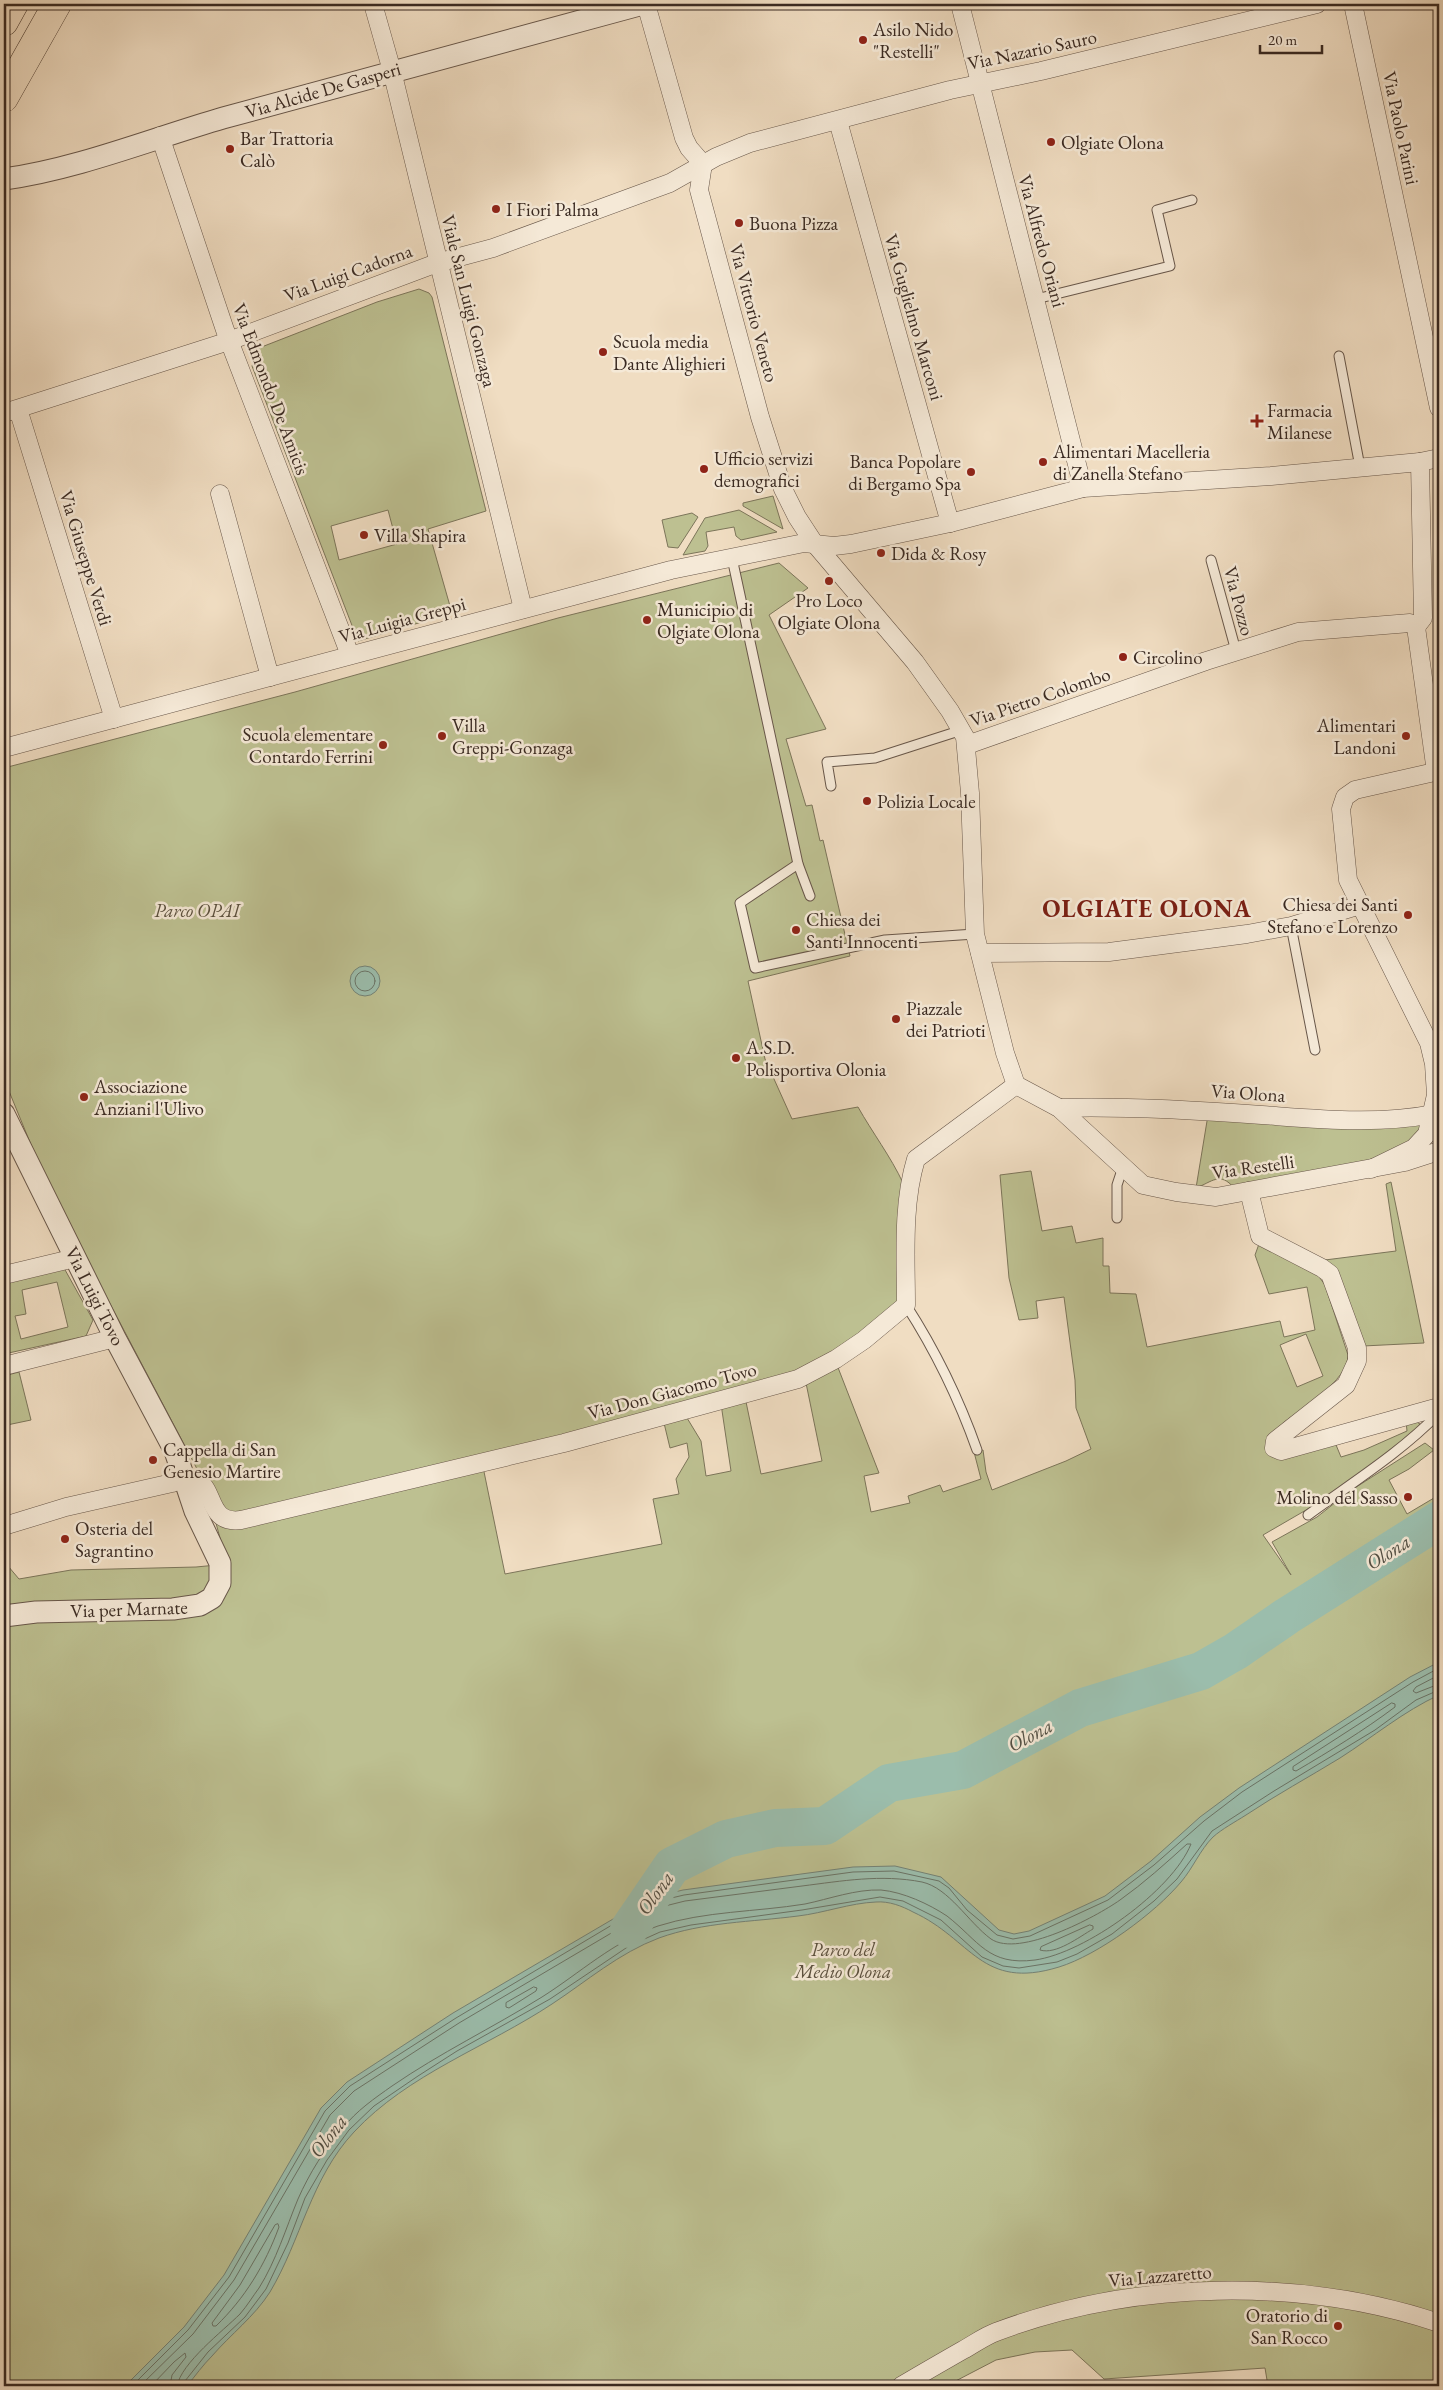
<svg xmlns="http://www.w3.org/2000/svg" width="1443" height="2390" font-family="'EB Garamond',serif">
	<rect width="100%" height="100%" fill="#f0ddc2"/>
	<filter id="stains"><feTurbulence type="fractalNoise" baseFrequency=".004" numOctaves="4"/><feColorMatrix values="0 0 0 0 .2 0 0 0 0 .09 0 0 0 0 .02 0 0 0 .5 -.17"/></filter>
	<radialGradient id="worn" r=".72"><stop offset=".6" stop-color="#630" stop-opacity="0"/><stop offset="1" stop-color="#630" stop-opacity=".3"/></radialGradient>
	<g fill="#bdc091" stroke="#7c755a" fill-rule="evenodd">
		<path d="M 419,289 L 429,293 L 432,297 L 486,511 L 428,529 L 452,613 L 358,641 L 252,366 L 259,348 L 377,302 ZM 388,510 L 397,544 L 339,560 L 331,526 Z"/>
		<polygon points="773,496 783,529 743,506 743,503"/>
		<polygon points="739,510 777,532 741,540 736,536 734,527 706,532 708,546 705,551 683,555 705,518"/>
		<polygon points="692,513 698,517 678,548 668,547 662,520"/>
		<path d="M 779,563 L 808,588 L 769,615 L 826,729 L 786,739 L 806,806 L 812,805 L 820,841 L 823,840 L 850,956 L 748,981 L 765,1059 L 792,1119 L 858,1107 C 872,1132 891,1157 903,1183 L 906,1305 L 836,1359 L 482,1462 L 505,1574 L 662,1544 L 653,1499 L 679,1494 L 676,1479 L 689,1457 L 687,1443 L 670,1448 L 664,1423 L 684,1413 L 701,1441 L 706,1476 L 731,1471 L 721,1404 L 745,1397 L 761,1474 L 822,1461 L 806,1383 L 837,1365 L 879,1473 L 864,1476 L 871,1512 L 910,1503 L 908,1496 L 940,1485 L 943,1492 L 981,1479 L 974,1452 L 983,1450 L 986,1472 L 992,1490 L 1066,1461 L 1091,1449 L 1076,1408 L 1075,1380 L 1064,1297 L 1036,1301 L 1038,1318 L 1019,1320 L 1009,1278 L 1000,1175 L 1031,1171 L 1042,1231 L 1072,1226 L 1076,1243 L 1103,1238 L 1103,1266 L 1109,1266 L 1110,1293 L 1136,1294 L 1147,1347 L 1280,1321 L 1284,1337 L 1315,1330 L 1307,1287 L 1269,1294 L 1255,1255 L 1259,1244 L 1317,1274 L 1325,1285 L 1348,1355 C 1348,1381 1302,1408 1283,1423 L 1289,1448 L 1334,1440 L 1341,1457 L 1364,1450 L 1407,1431 L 1406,1421 L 1415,1421 L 1420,1424 L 1418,1430 L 1351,1484 L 1263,1535 L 1291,1575 L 1272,1542 L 1317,1517 L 1350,1491 L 1425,1443 L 1434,1450 L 1409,1469 L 1389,1480 L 1407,1514 L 1439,1495 L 1439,1539 L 1432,1543 L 1437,1552 L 1439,1551 L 1439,2386 L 1371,2384 L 1354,2386 L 1268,2386 L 1265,2368 L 1104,2379 L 1072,2350 L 1035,2352 L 996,2360 L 946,2386 L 4,2386 L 4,1567 L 8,1566 L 19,1579 L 71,1570 L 196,1567 L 227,1564 L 206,1486 L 48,1186 L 4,1079 L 4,768 L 295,692 L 558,618 ZM 1306,1334 L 1323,1376 L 1297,1387 L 1280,1345 Z"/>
		<path d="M 1208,1115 L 1426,1120 L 1417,1138 L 1379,1161 L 1234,1188 C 1220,1171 1212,1182 1196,1188 Z"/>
		<polygon points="1391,1182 1424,1343 1363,1346 1317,1261 1396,1251 1386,1184"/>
		<path d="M 64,1268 L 93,1320 L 86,1336 L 4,1354 L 4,1281 ZM 57,1282 L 68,1327 L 21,1339 L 15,1316 L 26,1314 L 22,1290 Z"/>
		<polygon points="19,1372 31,1420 7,1425 9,1435 4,1437 4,1376"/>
	</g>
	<g fill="#9bbdac" stroke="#748275">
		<circle cx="365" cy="981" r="15"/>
		<path d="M 1439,1662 L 1439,1695 C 1404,1711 1373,1737 1340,1758 C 1309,1777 1276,1795 1246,1815 C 1235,1822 1222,1829 1213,1837 C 1200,1850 1193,1868 1181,1882 C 1155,1913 1098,1955 1059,1967 C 981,1991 972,1939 913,1912 C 902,1906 889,1901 876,1902 C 850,1903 824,1913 798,1916 C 752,1922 703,1922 659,1938 C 619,1953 587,1981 552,2004 C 487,2047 408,2074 354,2132 C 311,2178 301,2240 270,2292 C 254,2317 231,2334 212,2356 C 203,2365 195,2376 187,2386 L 125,2386 L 184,2327 L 224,2275 L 321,2108 L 347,2082 L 453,2013 L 625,1912 L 662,1895 L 683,1890 L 853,1867 L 895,1866 L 941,1877 L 999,1930 L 1014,1934 L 1029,1931 L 1105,1896 L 1151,1861 L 1200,1817 L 1239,1788 L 1410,1677 Z"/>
	</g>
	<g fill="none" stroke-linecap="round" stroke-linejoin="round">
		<g stroke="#6a7467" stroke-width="1">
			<circle cx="365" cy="981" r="10"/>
			<polyline points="1439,1675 1416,1687 1413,1691 1416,1693 1439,1684"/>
			<path d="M 1392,1703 L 1395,1704 L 1395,1707 C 1363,1731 1330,1751 1296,1771 L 1293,1770 L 1293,1767 Z"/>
			<path d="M 1090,1925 L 1093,1926 L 1093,1929 C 1079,1937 1056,1955 1040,1950 L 1041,1947 Z"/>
			<polygon points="534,1987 537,1988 536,1991 509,2008 506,2007 506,2003"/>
			<path d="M 278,2224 L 279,2227 C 265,2265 245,2298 216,2326 L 213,2326 L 212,2323 L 240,2285 L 275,2225 Z"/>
			<polyline points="132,2386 188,2330 229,2277 325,2111 350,2086 456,2018 627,1916 663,1900 684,1895 853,1872 894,1871 939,1881 949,1888 967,1910 997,1935 1013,1939 1030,1936 1108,1900 1154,1865 1204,1821 1242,1792 1413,1682 1439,1668"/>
			<path d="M 140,2386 L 193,2334 L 234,2280 L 330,2115 L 354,2091 L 459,2023 L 630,1922 L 665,1906 L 685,1901 C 724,1896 763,1891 802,1886 C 842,1881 881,1874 922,1882 C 949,1888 968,1922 991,1939 C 1019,1958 1096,1917 1120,1900 C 1144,1883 1166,1863 1187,1844 L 1191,1844 C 1172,1891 1085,1953 1035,1960 C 988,1966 979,1941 947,1916 C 929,1904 903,1892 881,1890 C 856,1889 829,1899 805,1904 C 756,1912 705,1911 658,1926 C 614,1941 580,1973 542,1997 C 492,2028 440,2053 392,2086 C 375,2098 356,2111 343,2128 C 325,2148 309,2174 298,2199 C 286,2228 276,2261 259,2288 C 253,2296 247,2306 240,2314 C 223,2331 181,2363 177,2386"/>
			<polyline points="151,2386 174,2362 185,2353 186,2357 172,2375 170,2386"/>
			<polyline points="184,2386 185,2381 208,2352 245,2317 266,2289 288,2243 305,2198 327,2160 349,2130 374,2106 418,2076 457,2051 550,1999 629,1946 660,1932 691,1925 802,1910 880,1897 903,1901 941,1920 982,1957 1003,1966 1019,1968 1057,1962 1077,1954 1112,1934 1154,1901 1177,1879 1212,1831 1274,1791 1375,1730 1416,1700 1439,1690"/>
		</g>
		<polyline stroke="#9bbdac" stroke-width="38" points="629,1929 672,1866 726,1839 775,1828 825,1826 889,1783 963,1770 1080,1708 1201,1671 1236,1651 1287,1616 1439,1520"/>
		<g stroke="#68574a" stroke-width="11">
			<g id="service">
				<polyline points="1036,299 1170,266 1157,210 1192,200"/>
				<polyline points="1339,356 1360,467"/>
				<polyline points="732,558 798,864 810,896"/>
				<polyline points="1211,560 1236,651"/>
				<polyline points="831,786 827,762 875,758 962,730"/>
				<polyline points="798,864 740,903 755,968 885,940 975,934"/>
				<polyline points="1291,926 1315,1050"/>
				<polyline points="1117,1218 1117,1185 1123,1167"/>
				<path d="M 906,1305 C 935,1350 959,1399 977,1450"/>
				<path d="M 1308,1515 C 1353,1482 1400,1453 1439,1413"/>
			</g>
		</g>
		<g stroke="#68574a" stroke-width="19">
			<g id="minor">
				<polyline points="373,4 392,71 523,609"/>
				<polyline points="646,4 684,138 689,148 703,164 699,190 760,417 783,489 797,517 814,543 915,662 950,711 965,737 970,793 975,934 1005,1053 1016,1085"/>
				<polyline points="960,4 1083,488"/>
				<polyline points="1353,4 1439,408"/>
				<polyline points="838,121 950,523"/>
				<polyline points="160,136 225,330 350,655"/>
				<polyline points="18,409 114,719"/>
				<polyline points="4,413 229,341 437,263 493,248 670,183 716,157 750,143 950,90 1041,71 1317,4"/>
				<polyline points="220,494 270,677"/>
				<polyline points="1416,627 1423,618 1420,462"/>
				<polyline points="1416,627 1436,772"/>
				<polyline points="967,745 1206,661 1298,632 1410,623 1416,627"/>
				<polyline points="4,748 671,570 804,543 834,546 851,544 950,523 1083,488 1271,476 1420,462 1439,458"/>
				<polyline points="980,953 1109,952 1247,934 1291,926 1361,905"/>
				<polyline points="1016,1085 1059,1108 1143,1185 1176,1192 1216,1197 1405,1162 1439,1151"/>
				<path d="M 1059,1108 C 1127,1106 1194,1110 1262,1115 C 1318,1119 1378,1125 1433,1114"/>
				<polyline points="1371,1169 1414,1148 1427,1134 1436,1095 1434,1064 1429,1043 1348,880 1341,809 1345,797 1355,790 1439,771"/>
				<polyline points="1249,1191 1260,1236 1322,1268 1330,1274 1357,1348 1357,1361 1346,1385 1275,1441 1274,1448 1281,1451 1439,1407"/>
				<polyline points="4,1275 75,1258"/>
				<polyline points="4,1366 115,1338"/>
				<path d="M 4,1526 L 66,1507 L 172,1483 C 224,1464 197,1526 241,1520 L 564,1443 L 798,1379 L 836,1359 L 864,1340 L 906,1305 C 906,1258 902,1205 916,1159 L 1016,1085"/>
				<path d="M 901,2386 C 921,2374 942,2362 963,2350 C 974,2344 985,2336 996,2332 C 1133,2280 1301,2277 1439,2323"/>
			</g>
		</g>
		<g stroke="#68574a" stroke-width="23">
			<g id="tertiary">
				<path d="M 4,179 C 77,169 151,139 223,118 C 362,79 502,41 643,4"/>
				<polyline points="4,1114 115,1338 175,1451 195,1511 220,1563 220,1583 212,1598 200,1605 173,1609 36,1612 4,1616"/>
			</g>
		</g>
		<g stroke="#3a2a22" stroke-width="29">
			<g id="motorway">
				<polyline points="4,22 14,4"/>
				<polyline points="4,98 57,4"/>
			</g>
		</g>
		<use href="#service" stroke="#f5e9d7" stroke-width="9"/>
		<use href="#minor" stroke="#f5e9d7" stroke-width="18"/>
		<use href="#tertiary" stroke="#f5e9d7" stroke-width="21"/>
		<use href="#motorway" stroke="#f0ddc2" stroke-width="28"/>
	</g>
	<g fill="#8f2418" stroke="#f5e9d7" stroke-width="2">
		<circle cx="863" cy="40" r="5"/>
		<circle cx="1051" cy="142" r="5"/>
		<circle cx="230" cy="149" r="5"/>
		<circle cx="496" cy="209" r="5"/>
		<circle cx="739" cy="223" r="5"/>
		<circle cx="603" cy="352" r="5"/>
		<path d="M1254.5 413.5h5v5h5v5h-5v5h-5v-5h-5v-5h5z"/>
		<circle cx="1043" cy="462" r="5"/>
		<circle cx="704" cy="469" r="5"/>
		<circle cx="971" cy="472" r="5"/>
		<circle cx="364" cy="535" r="5"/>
		<circle cx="881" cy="553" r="5"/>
		<circle cx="829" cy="581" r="5"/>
		<circle cx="647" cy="620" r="5"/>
		<circle cx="1123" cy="657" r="5"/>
		<circle cx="442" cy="736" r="5"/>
		<circle cx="1406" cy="736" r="5"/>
		<circle cx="383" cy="745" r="5"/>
		<circle cx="867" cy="801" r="5"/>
		<circle cx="1408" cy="915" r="5"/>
		<circle cx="796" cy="930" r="5"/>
		<circle cx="896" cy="1019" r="5"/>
		<circle cx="736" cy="1058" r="5"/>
		<circle cx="84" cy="1097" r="5"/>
		<circle cx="153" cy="1460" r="5"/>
		<circle cx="1408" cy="1497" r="5"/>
		<circle cx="65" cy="1539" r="5"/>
		<circle cx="1338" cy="2326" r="5"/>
	</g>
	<g text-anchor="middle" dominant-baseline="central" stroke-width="5" stroke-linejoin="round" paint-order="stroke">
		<g font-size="19" fill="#3a2a22" stroke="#f5e9d7" text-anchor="start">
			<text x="873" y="29">Asilo Nido<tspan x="873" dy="22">"Restelli"</tspan></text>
			<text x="240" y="138">Bar Trattoria<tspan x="240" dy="22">Calò</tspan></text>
			<text x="1061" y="142">Olgiate Olona</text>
			<text x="506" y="209">I Fiori Palma</text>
			<text x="749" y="223">Buona Pizza</text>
			<text x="613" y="341">Scuola media<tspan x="613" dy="22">Dante Alighieri</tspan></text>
			<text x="1267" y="410">Farmacia<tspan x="1267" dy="22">Milanese</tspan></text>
			<text x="1053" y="451">Alimentari Macelleria<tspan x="1053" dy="22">di Zanella Stefano</tspan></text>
			<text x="714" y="458">Ufficio servizi<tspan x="714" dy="22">demografici</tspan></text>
			<text x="961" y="461" text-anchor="end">Banca Popolare<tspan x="961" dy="22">di Bergamo Spa</tspan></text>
			<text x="374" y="535">Villa Shapira</text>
			<text x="891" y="553">Dida &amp; Rosy</text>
			<text x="829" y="600" text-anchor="middle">Pro Loco<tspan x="829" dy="22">Olgiate Olona</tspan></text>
			<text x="657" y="609">Municipio di<tspan x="657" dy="22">Olgiate Olona</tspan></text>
			<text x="1133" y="657">Circolino</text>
			<text x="452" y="725">Villa<tspan x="452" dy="22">Greppi-Gonzaga</tspan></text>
			<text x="1396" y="725" text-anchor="end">Alimentari<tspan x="1396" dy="22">Landoni</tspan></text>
			<text x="373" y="734" text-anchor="end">Scuola elementare<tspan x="373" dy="22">Contardo Ferrini</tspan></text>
			<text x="877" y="801">Polizia Locale</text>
			<text x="1398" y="904" text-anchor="end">Chiesa dei Santi<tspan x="1398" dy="22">Stefano e Lorenzo</tspan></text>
			<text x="806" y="919">Chiesa dei<tspan x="806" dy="22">Santi Innocenti</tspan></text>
			<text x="906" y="1008">Piazzale<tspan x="906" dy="22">dei Patrioti</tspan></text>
			<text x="746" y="1047">A.S.D.<tspan x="746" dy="22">Polisportiva Olonia</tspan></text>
			<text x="94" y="1086">Associazione<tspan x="94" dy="22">Anziani l'Ulivo</tspan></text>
			<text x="163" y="1449">Cappella di San<tspan x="163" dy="22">Genesio Martire</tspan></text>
			<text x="1398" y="1497" text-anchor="end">Molino del Sasso</text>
			<text x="75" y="1528">Osteria del<tspan x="75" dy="22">Sagrantino</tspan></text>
			<text x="1328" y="2315" text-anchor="end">Oratorio di<tspan x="1328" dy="22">San Rocco</tspan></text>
		</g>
		<g font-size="19" fill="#3a2a22" stroke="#f5e9d7">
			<text transform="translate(1032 50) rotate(-12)">Via Nazario Sauro</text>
			<text transform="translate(323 90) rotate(-16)">Via Alcide De Gasperi</text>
			<text transform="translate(1401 128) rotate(78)">Via Paolo Parini</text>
			<text transform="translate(1042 241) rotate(75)">Via Alfredo Oriani</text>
			<text transform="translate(348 273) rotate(-20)">Via Luigi Cadorna</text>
			<text transform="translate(469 301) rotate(76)">Viale San Luigi Gonzaga</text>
			<text transform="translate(754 313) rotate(75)">Via Vittorio Veneto</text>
			<text transform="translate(914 317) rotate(74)">Via Guglielmo Marconi</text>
			<text transform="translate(271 389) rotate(69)">Via Edmondo De Amicis</text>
			<text transform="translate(86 558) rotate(73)">Via Giuseppe Verdi</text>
			<text transform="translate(1239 601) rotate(75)">Via Pozzo</text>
			<text transform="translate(402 620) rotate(-15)">Via Luigia Greppi</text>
			<text transform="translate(1040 697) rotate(-19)">Via Pietro Colombo</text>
			<text transform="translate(1248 1093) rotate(4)">Via Olona</text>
			<text transform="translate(1253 1167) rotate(-8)">Via Restelli</text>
			<text transform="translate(95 1296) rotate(63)">Via Luigi Tovo</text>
			<text transform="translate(672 1391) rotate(-15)">Via Don Giacomo Tovo</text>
			<text transform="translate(129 1609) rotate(-2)">Via per Marnate</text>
			<text transform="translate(1160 2276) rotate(-5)">Via Lazzaretto</text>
		</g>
		<g font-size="19" font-style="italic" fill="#5b503e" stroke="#f5e9d7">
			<text x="197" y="910">Parco OPAI</text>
			<text x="843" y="1949">Parco del<tspan x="843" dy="22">Medio Olona</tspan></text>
		</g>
		<g font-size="20" font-style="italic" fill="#524f44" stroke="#f5e9d7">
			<text transform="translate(1388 1552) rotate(-32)">Olona</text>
			<text transform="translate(1030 1735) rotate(-28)">Olona</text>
			<text transform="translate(655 1893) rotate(-54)">Olona</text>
			<text transform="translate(328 2136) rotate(-52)">Olona</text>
		</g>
		<g font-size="24" font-weight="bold" letter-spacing="1" fill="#7a1f14" stroke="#f5e9d7">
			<text x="1147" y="908">OLGIATE OLONA</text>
		</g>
	</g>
	<rect width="1443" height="2390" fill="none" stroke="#f0ddc2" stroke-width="20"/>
	<rect x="5" y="5" width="1433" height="2380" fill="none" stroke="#3a2a22" stroke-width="2.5"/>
	<rect x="10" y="10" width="1423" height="2370" fill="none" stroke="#3a2a22"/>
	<path d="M1260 45v8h62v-8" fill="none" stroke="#3a2a22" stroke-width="2.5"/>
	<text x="1268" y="45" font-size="15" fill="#3a2a22" stroke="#f5e9d7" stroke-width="4" paint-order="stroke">20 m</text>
	<rect width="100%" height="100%" filter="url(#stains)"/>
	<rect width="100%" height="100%" fill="url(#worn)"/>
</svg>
